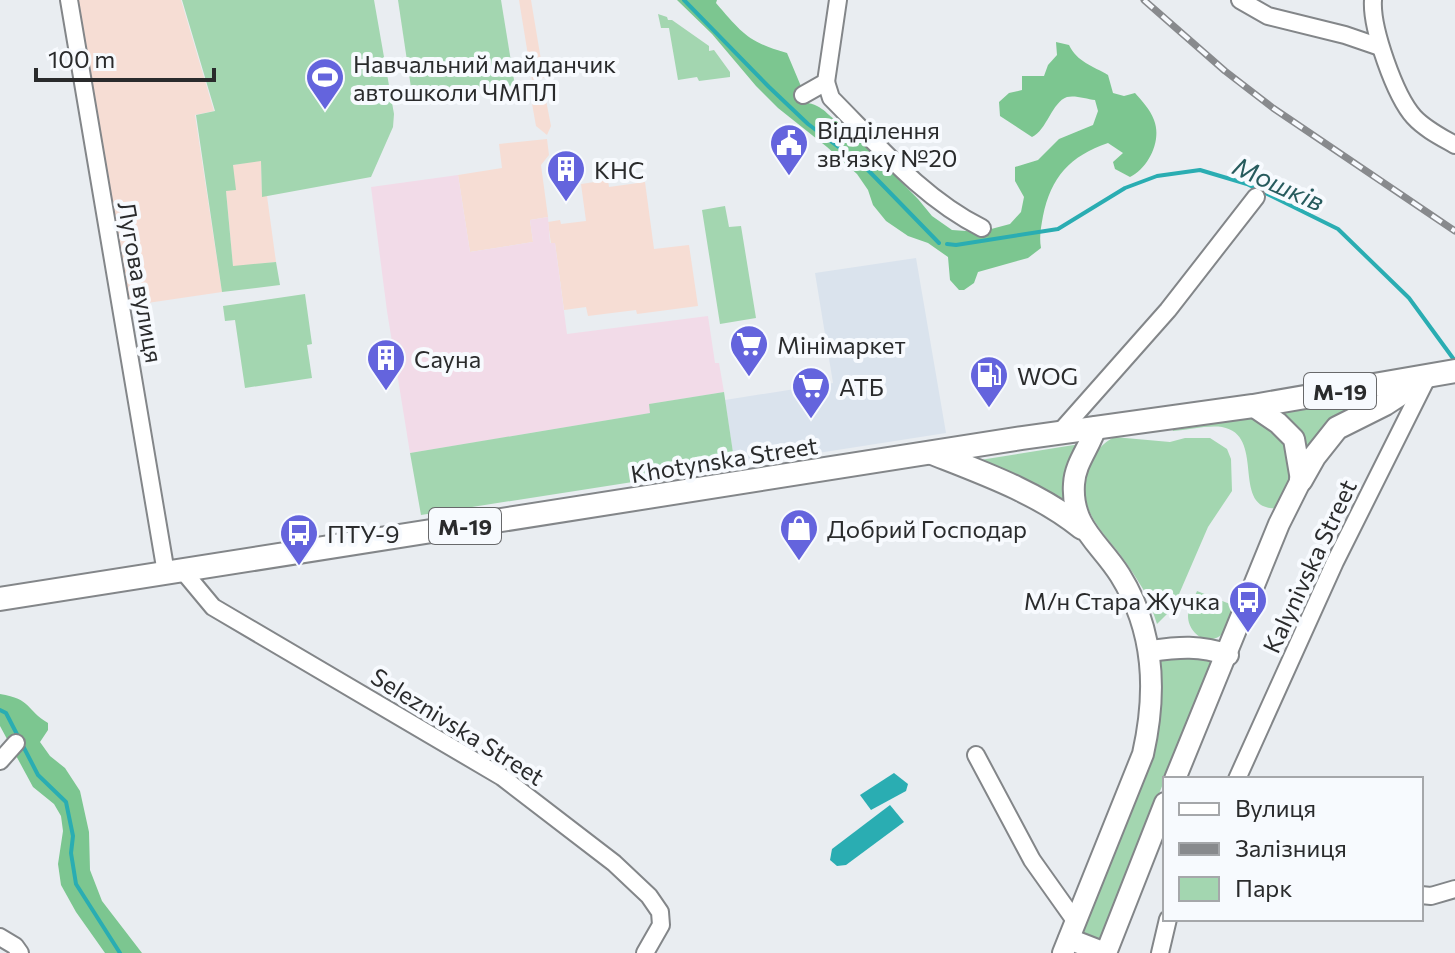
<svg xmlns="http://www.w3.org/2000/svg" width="1455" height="953" font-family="Commissioner,sans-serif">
	<rect width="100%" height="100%" fill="#e9edf1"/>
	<polygon fill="#dae3ed" points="916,258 946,433 735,466 725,400 833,383 815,273"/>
	<g fill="#f6ddd4">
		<polygon points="76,0 181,0 214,111 195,115 222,292 127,306"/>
		<polygon points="519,0 531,0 544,78 532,80"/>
		<polygon points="545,95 551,126 547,135 536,126 531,98"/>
		<polygon points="547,139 549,155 541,165 548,217 530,220 533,242 470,252 458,175 502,168 499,144"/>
		<polygon points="261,160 262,196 267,196 276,262 233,267 226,191 233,165"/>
		<polygon points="608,180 609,187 645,182 654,249 689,245 698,306 637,314 636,310 588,316 586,307 564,310 555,243 551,244 548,222 560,220 561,224 586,221 581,184"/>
	</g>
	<polygon fill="#f2dbe8" points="458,175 470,252 533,242 530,220 548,217 550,243 555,243 567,334 708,316 715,363 719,363 724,392 650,404 651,413 410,453 387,311 371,187"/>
	<g fill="#a3d6b0">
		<polygon points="182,0 374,0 394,114 393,127 371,177 262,197 261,161 233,165 236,190 226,191 233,266 276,262 280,285 222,292 196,115 215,111"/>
		<polygon points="398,0 501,0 515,86 413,101"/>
		<polygon points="658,14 667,17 668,20 672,20 709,46 709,51 714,50 730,72 730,77 699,81 697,77 678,80 669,28 661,28"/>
		<polygon points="725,206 729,227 741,226 756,318 720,324 702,210"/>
		<polygon points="305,294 312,344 307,345 312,378 245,388 235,320 225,321 223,306"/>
		<polygon points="724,392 735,466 421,515 410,453 650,413 649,404"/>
		<polygon points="1373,397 1373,404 1306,457 1273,411"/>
		<path d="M 1250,416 C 1299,444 1299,459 1279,508 C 1228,513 1268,435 1222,427 C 1207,425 1188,430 1173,431 L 1171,426 Z"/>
		<path d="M 1114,437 L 1170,442 L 1185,438 L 1210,438 L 1227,449 L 1231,459 L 1232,491 L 1208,527 L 1173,608 L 1157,624 C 1153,612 1149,600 1143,589 C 1135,576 1125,560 1115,548 C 1094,523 1074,498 1089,464 C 1095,452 1103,443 1114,437 Z"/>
		<path d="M 1080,444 C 1065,465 1068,485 1070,509 L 1027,481 L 980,460 Z"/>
		<path d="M 1197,591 L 1235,606 C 1232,615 1229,630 1220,636 C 1205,646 1188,632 1188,616 C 1188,608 1194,599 1197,591 Z"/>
		<polygon points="1183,653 1213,661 1099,941 1084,938 1078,929 1120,827 1159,660"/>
	</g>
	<g fill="#7cc690">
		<path d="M 677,0 L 717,0 L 716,3 C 742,33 748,42 787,53 L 808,103 C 827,107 828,119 844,124 L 918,199 L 932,216 L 952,230 L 980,232 L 1010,224 L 1021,212 L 1024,197 L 1015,181 L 1015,167 L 1038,160 L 1059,139 L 1093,125 L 1098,111 L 1095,100 C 1087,99 1075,95 1067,97 C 1052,102 1047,130 1032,137 L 1000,116 L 999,102 L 1009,93 L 1022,90 L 1022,76 L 1044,76 L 1048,65 L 1057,55 L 1056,42 L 1069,45 C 1077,62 1093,66 1108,75 L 1113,93 L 1124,96 L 1135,93 C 1142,101 1150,109 1154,120 C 1162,140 1149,168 1130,177 L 1115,169 L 1113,162 L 1123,153 L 1108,143 C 1070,156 1051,177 1043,216 C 1041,227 1039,237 1041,248 L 1028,258 L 978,272 L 974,283 L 964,290 L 959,290 L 950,280 L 948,257 L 928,243 L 908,236 L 886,221 L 873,205 L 868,190 L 857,174 L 827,147 L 778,108 L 756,86 L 712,34 Z"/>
		<path d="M 0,694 C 32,699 26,710 48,723 L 48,730 L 40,742 L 50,756 L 65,768 L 80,791 L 89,832 L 90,870 L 102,901 L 142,953 L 105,953 L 76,912 L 61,885 L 58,864 L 63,831 L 61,816 L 54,804 L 33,787 L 0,726 Z"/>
	</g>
	<g fill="#2aadb2">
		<polygon points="894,773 908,784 906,791 871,810 860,795"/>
		<polygon points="890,805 904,822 846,865 837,866 830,860 832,849"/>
	</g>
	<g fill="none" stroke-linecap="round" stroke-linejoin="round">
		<g stroke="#2aadb2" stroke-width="4">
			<polyline points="684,0 769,87 808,124 865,167 939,243"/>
			<polyline points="947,244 956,245 1058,229 1125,188 1157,176 1200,170 1247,184 1338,229 1409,298 1455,361"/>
			<polyline points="0,710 6,713 38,775 66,802 73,836 71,853 76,884 120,953"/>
		</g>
		<g stroke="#838689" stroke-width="20">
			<g id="minor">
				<polyline points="69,0 166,573"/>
				<polyline points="1240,0 1268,16 1345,35 1380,47"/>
				<path d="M 1373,0 C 1371,28 1395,96 1414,117 C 1425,129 1441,137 1455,145"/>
				<path d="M 826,82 L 831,98 C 878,145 922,198 982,228"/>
				<polyline points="803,95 826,82 838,0"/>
				<polyline points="1060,432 1168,310 1256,197"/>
				<polyline points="183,571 213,607 502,777 614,863 649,896 660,912 661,925 645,953"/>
				<polyline points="976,755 1032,860 1076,922"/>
				<polyline points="0,761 16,743"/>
				<polyline points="1237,779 1335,562 1427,378"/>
				<polyline points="1421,895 1431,896 1455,889"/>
				<polyline points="0,937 15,946 20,953"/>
				<polyline points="1160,953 1168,919"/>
			</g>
		</g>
		<g stroke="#838689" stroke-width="24">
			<g id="major">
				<path d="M 1150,651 C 1179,647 1200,645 1228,655"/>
				<polyline points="1175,779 1279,524 1301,480 1294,439 1278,423 1253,406"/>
				<polyline points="1069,939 1105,953"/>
				<path d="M 1063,953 L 1143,754 C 1157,692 1155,631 1120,575 C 1100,543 1071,527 1074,484 C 1075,463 1090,447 1096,427"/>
				<polyline points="1106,953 1165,803"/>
			</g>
		</g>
		<g stroke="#838689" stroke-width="26">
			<g id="highway">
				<path d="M 932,453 C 983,473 1039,493 1082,528"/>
				<polyline points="1301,480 1314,457 1337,428 1385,404 1420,381"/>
				<polyline points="0,599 1022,438 1253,406 1455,371"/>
			</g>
		</g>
		<use href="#minor" stroke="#fff" stroke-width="16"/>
		<use href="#major" stroke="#fff" stroke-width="20"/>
		<use href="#highway" stroke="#fff" stroke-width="22"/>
		<g stroke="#888a8d" stroke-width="7">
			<polyline id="rail" points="1144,0 1225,71 1273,108 1455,231"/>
		</g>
		<use href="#rail" stroke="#f7fafe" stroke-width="4" stroke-dasharray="12" stroke-linecap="butt"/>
	</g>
	<defs>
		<g id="stadium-pin" transform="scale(2)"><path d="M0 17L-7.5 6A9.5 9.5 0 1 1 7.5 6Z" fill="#6464dd" stroke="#f7fafe"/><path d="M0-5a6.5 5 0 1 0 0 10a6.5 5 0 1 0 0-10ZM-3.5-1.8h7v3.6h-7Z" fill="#fff"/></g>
		<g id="civic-pin" transform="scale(2)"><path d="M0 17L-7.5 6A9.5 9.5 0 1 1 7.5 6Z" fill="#6464dd" stroke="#f7fafe"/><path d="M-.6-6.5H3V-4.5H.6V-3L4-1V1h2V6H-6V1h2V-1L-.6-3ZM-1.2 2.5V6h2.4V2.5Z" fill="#fff"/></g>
		<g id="building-pin" transform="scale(2)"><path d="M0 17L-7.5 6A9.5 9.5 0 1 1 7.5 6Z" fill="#6464dd" stroke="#f7fafe"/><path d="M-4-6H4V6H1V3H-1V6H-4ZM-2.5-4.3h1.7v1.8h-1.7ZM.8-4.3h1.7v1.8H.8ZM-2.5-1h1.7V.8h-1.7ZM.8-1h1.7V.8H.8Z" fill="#fff"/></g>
		<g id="supermarket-pin" transform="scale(2)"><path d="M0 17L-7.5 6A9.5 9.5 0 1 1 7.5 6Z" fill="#6464dd" stroke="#f7fafe"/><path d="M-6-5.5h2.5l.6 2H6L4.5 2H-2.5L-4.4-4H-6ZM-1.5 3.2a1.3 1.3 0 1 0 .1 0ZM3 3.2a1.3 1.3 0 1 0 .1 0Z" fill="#fff"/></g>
		<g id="fuel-pin" transform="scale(2)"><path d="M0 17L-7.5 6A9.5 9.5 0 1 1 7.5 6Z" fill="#6464dd" stroke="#f7fafe"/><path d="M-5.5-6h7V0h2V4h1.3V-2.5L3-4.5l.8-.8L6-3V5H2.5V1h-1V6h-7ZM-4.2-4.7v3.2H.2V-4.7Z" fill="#fff"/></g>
		<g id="shop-pin" transform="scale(2)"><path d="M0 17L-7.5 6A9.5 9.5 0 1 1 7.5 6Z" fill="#6464dd" stroke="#f7fafe"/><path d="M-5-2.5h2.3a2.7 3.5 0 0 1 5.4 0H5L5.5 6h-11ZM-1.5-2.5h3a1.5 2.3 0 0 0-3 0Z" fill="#fff"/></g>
		<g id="bus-pin" transform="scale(2)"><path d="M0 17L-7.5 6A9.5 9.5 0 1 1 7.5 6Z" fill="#6464dd" stroke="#f7fafe"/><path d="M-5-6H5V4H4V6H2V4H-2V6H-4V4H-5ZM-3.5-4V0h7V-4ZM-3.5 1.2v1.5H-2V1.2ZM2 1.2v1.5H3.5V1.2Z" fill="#fff"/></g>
	</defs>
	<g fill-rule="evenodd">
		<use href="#stadium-pin" x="325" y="77"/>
		<use href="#civic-pin" x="789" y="143"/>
		<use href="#building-pin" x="566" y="169"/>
		<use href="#supermarket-pin" x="749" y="344"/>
		<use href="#building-pin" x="386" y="358"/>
		<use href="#fuel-pin" x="989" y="375"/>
		<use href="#supermarket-pin" x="811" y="386"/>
		<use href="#shop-pin" x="799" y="528"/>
		<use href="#bus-pin" x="299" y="533"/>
		<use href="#bus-pin" x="1248" y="600"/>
	</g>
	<g text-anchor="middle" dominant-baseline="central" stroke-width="8" stroke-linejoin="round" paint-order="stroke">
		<g fill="#f7fafe" stroke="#68696b" stroke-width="2">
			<rect x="1304" y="373" width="72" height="36" rx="6"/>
			<rect x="429" y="508" width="72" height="36" rx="6"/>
		</g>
		<g font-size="22" font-weight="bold" fill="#2a2b2c">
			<text x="1340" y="391">М-19</text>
			<text x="465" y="526">М-19</text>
		</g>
		<g font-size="24" fill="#2a2b2c" stroke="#f7fafe" text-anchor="start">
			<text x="353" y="63">Навчальний майданчик<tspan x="353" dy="28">автошколи ЧМПЛ</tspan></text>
			<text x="817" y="129">Відділення<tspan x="817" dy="28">зв'язку №20</tspan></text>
			<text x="594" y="169">КНС</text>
			<text x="777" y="344">Мінімаркет</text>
			<text x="414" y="358">Сауна</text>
			<text x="1017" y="375">WOG</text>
			<text x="839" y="386">АТБ</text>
			<text x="827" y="528">Добрий Господар</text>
			<text x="327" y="533">ПТУ-9</text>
			<text x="1220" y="600" text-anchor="end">М/н Стара Жучка</text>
		</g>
		<g font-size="24" fill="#2a2b2c" stroke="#f7fafe">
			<text transform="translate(141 282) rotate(80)">Лугова вулиця</text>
			<text transform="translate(724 459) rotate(-9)">Khotynska Street</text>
			<text transform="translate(1309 566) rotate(-65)">Kalynivska Street</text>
			<text transform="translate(458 726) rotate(32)">Seleznivska Street</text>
		</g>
		<g font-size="26" font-style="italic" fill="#275b5d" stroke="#f7fafe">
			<text transform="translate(1279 183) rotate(24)">Мошків</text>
		</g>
	</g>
	<rect x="1163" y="777" width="260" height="144" fill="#f7fafe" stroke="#a5a7aa" stroke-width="2"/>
	<rect x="1179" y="803" width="40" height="12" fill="#ffffff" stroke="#a5a7aa" stroke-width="2"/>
	<text x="1235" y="817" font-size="24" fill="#2a2b2c">Вулиця</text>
	<rect x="1179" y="843" width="40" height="12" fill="#888a8d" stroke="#a5a7aa" stroke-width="2"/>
	<text x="1235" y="857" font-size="24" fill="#2a2b2c">Залізниця</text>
	<rect x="1179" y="877" width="40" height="24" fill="#a3d6b0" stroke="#a5a7aa" stroke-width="2"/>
	<text x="1235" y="897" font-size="24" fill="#2a2b2c">Парк</text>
	<path d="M36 68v12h178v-12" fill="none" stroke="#2a2b2c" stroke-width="4"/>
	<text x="48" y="68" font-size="24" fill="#2a2b2c" stroke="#f7fafe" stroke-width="6" paint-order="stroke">100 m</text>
</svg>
